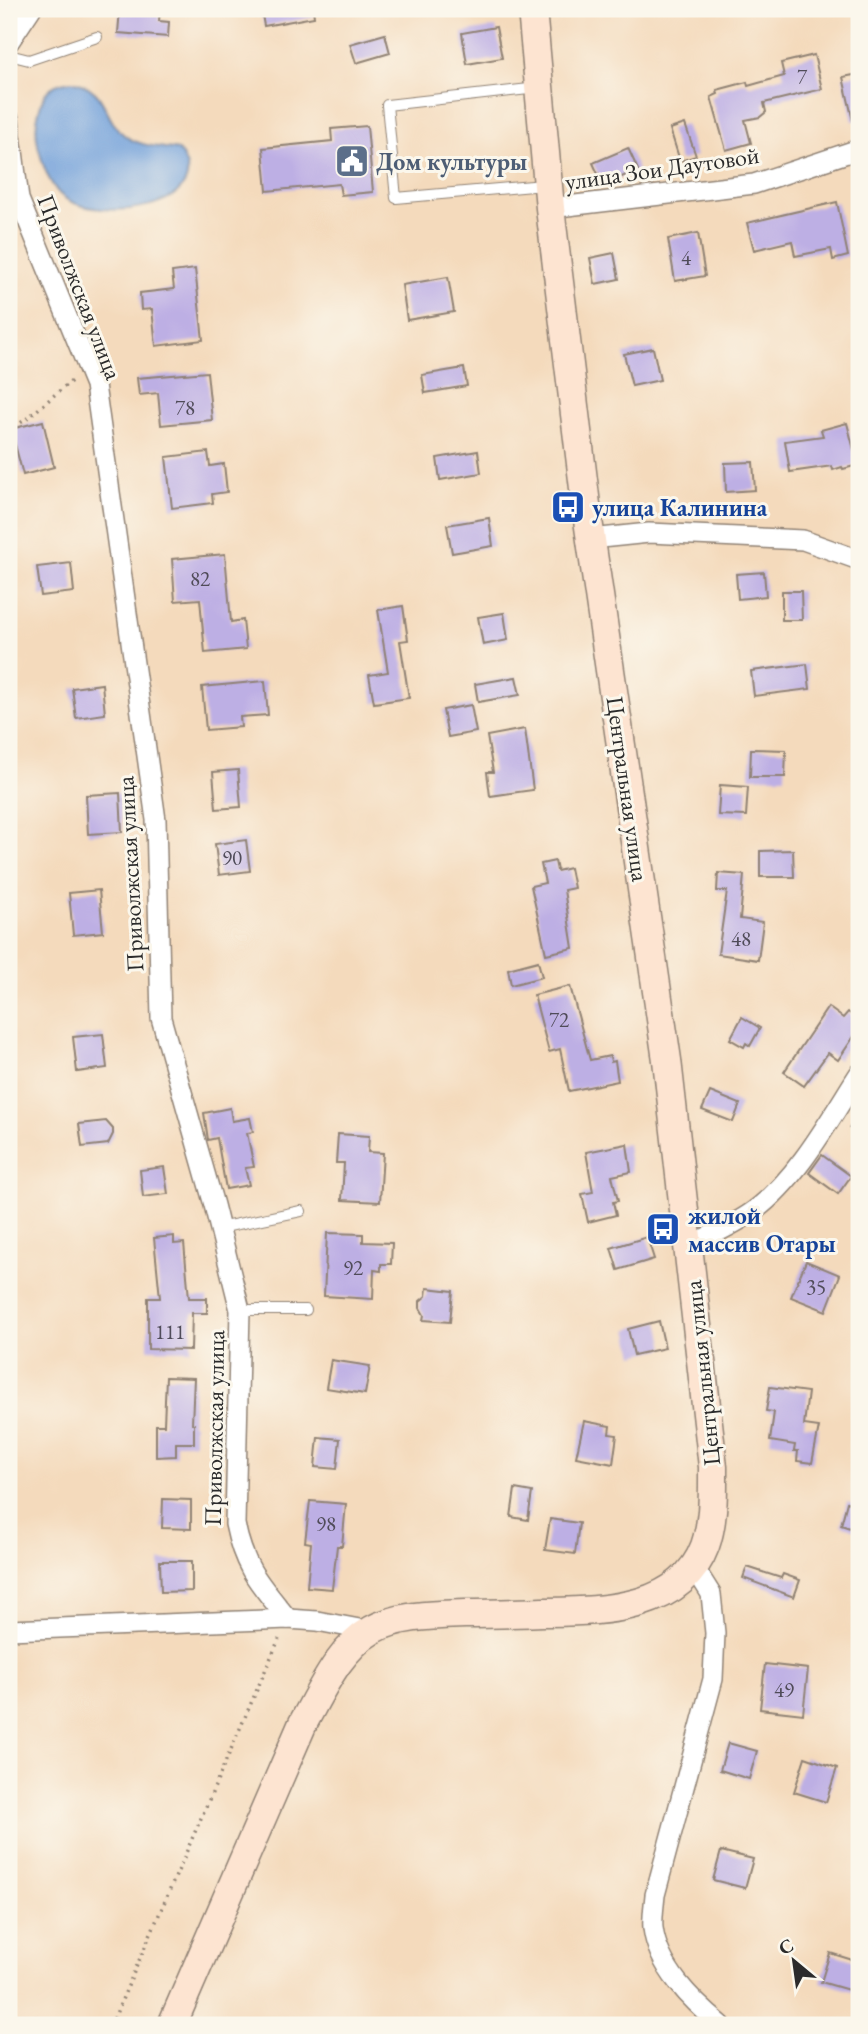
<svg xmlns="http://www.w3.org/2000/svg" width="868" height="2034" font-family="'EB Garamond',serif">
	<rect width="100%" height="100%" fill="#fbf7ec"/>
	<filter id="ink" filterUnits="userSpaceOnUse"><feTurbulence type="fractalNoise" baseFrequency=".0143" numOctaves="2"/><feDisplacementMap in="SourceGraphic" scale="14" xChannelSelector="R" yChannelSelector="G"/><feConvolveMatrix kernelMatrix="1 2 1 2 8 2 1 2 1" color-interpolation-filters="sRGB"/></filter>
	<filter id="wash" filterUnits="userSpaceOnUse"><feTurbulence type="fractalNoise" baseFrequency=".00686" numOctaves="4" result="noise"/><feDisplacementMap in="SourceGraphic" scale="28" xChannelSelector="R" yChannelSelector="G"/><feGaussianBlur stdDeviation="1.57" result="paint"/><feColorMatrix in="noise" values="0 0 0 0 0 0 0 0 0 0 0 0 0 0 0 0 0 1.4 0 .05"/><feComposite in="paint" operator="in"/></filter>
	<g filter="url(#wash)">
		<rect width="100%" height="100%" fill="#f4dabc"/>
		<path fill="#72a0da" stroke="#4e6682" stroke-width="2" d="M 72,81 C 110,90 100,115 124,135 C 137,146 161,147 178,150 C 224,208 87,228 57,191 C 49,181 44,168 41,157 C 37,144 35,133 37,120 C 42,95 45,84 72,81 Z"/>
		<g id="blocks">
			<g fill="#bdafe4">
				<polygon points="120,9 160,9 159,21 169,22 168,37 118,33"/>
				<polygon points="261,9 313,9 314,17 264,26"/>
				<polygon points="496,27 502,58 467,64 462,33"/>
				<polygon points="385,34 390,53 356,63 350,44"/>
				<polygon points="814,55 822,89 764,103 766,112 760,117 745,120 751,143 726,150 711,97 718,94 717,90 747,82 748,86 784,76 781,63"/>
				<polygon points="859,74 859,120 853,121 843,77"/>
				<polygon points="685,124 696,156 680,161 670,129"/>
				<polygon points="367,126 373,192 341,195 339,184 267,191 263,148 332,141 331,129"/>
				<polygon points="628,148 638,170 603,185 593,163"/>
				<polygon points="837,202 848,256 833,260 831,249 795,256 792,241 754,250 747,223"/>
				<polygon points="698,233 705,276 675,281 668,239"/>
				<polygon points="614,253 619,279 595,284 590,258"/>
				<polygon points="195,269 203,340 156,346 152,309 141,310 140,293 174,289 172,272"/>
				<polygon points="448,277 454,312 407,320 402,285"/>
				<polygon points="653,348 660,380 632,386 624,354"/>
				<polygon points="464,368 467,386 425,393 422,375"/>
				<polygon points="207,372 212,420 161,425 158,393 139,395 137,378"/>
				<polygon points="43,421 54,467 23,475 11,429"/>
				<polygon points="847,423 858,465 843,469 842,467 833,470 832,466 790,472 785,441 823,436 821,430"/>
				<polygon points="478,451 481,473 440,480 437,458"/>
				<polygon points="208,452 210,466 224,464 227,492 212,494 213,503 172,508 166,457"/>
				<polygon points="753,462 755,490 726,492 725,463"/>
				<polygon points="489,518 493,546 452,553 447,525"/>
				<polygon points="225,554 231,622 243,620 246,649 205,653 200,599 175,601 172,559"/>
				<polygon points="71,563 74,592 41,596 37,567"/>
				<polygon points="764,572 766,596 738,599 736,574"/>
				<polygon points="782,591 801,591 802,620 782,620"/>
				<polygon points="403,606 408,640 400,641 409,698 374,703 369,675 388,672 378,610"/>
				<polygon points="504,613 508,640 483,645 478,617"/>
				<polygon points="807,664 810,689 754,696 751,671"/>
				<polygon points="516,677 520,695 478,702 475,684"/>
				<polygon points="265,681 268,715 240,717 241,727 206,730 202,687"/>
				<polygon points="102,684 105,714 76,718 72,688"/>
				<polygon points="471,705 476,732 448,737 443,710"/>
				<polygon points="525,729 533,790 490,796 487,772 493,772 487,736"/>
				<polygon points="751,749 786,750 785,777 750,777"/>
				<polygon points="238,770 241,807 216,809 213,772"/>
				<polygon points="720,785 748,787 746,816 718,815"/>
				<polygon points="120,793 122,832 88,834 86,795"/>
				<polygon points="246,840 250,871 219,875 215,844"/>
				<polygon points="793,850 794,877 760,877 760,851"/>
				<polygon points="555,861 557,871 570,868 574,888 564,890 573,948 546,954 531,886 545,883 541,864"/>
				<polygon points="718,873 744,875 740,919 763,922 758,960 718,954 727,891 717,891"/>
				<polygon points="99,890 103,932 73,935 69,893"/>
				<polygon points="538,961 542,977 511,985 508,969"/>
				<polygon points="570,986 590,1060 610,1056 611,1062 615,1061 618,1081 569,1091 560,1049 549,1052 534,995"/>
				<polygon points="828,1007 843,1018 848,1012 859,1020 859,1029 838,1060 828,1053 804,1086 784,1072"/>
				<polygon points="742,1017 760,1028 750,1046 746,1043 744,1047 730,1039"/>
				<polygon points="103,1034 107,1068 77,1072 73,1037"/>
				<polygon points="710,1092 740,1104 733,1122 702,1110"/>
				<polygon points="230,1108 232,1121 250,1118 253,1132 247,1133 254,1167 245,1168 249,1185 226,1189 217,1138 208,1140 204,1113"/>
				<polygon points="106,1121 113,1129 113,1134 108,1144 82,1147 79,1124"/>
				<polygon points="338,1134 369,1136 368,1152 383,1153 380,1202 342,1200 344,1163 336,1163"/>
				<polygon points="627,1144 631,1172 612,1176 618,1201 613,1202 616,1215 588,1222 582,1194 593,1192 586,1152"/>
				<polygon points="822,1155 851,1176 838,1194 809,1173"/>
				<polygon points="164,1167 168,1194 143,1197 140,1170"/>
				<polygon points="327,1233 363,1234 363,1242 392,1243 391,1264 381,1264 381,1271 374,1270 373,1299 324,1296"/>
				<polygon points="174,1236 174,1244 184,1243 189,1298 207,1298 207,1313 192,1313 191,1350 148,1349 148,1298 160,1298 154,1238"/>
				<polygon points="647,1237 654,1259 618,1270 611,1248"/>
				<polygon points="806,1261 840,1275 826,1311 791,1297"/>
				<polygon points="427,1288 453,1291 450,1322 423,1320 424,1315 420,1308 420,1301 426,1296"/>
				<polygon points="659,1321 665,1348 634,1355 628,1329"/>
				<polygon points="331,1360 370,1366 365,1394 326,1388"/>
				<polygon points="166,1377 194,1378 192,1424 194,1424 194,1443 176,1443 176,1456 156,1457 156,1425 164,1425"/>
				<polygon points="770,1387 808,1392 804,1425 819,1427 812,1463 797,1461 798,1451 794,1451 795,1445 770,1441 774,1412 766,1411"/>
				<polygon points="584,1421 610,1426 609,1434 617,1435 613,1464 576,1457"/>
				<polygon points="318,1437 340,1439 337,1469 315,1467"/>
				<polygon points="515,1489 532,1492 528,1520 511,1517"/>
				<polygon points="163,1499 191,1500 191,1529 162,1528"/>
				<polygon points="310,1501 346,1504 342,1546 337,1546 332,1589 307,1587 311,1543 305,1542"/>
				<polygon points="847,1502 859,1506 859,1521 856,1530 841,1525"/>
				<polygon points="550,1519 579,1523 575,1554 545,1550"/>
				<polygon points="160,1561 192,1561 192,1591 161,1592"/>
				<polygon points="747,1567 781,1578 783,1574 800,1580 794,1597 743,1578"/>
				<polygon points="765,1664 808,1669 803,1714 760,1709"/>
				<polygon points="728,1743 757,1751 749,1779 720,1770"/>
				<polygon points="805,1757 837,1768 826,1802 794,1792"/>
				<polygon points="721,1851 753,1859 745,1888 713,1880"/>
				<polygon points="830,1953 859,1962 859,1993 821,1982"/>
			</g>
		</g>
	</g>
	<g filter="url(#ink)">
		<use href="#blocks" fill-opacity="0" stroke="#908274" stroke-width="2"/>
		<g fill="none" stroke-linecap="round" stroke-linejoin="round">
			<g stroke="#908274" stroke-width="12">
				<g id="lane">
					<polyline points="9,55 29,60 97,37"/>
					<polyline points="538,88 387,105 396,198 544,185"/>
					<polyline points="219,1228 301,1211"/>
					<polyline points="240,1310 306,1310"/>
				</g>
			</g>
			<g stroke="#908274" stroke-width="22">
				<g id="street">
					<polyline points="9,42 31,9"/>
					<path d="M 9,119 L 19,199 L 95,385 L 156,820 L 161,1018 L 214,1205 L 240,1310 L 235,1524 C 244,1569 260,1584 288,1619"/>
					<polyline points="550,208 754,184 859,149"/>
					<polyline points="591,539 649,533 803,540 859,560"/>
					<path d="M 689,1246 C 711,1235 735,1225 755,1210 C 798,1178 830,1119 859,1074"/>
					<path d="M 694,1567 L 711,1594 L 715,1633 L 713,1679 L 655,1895 C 654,1906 652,1918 653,1928 C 658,1968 692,2001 721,2025"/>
					<polyline points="9,1630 288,1619 317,1621 370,1631"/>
				</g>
			</g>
			<g stroke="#908274" stroke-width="31">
				<path id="secondary" d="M 172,2025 L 303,1723 C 321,1691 339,1649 372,1630 C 399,1615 435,1615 465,1614 C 492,1614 518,1613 545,1612 C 602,1611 681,1611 705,1546 C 714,1520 713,1493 713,1467 L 667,1060 L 587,513 L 550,208 L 532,9"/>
			</g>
			<g stroke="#908274" stroke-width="3.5" stroke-dasharray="2 5" stroke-linecap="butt">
				<path d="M 9,430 C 33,417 51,396 73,380"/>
				<polyline points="849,1127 859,1134"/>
				<polyline points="111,2025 279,1639"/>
			</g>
			<use href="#lane" stroke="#fff" stroke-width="10"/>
			<use href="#street" stroke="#fff" stroke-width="19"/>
			<use href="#secondary" stroke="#fde4d1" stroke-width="28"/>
		</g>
	</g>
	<defs>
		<g id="civic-square" transform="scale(1.75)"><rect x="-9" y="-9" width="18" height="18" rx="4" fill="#5c6f8a" stroke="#fbf7ec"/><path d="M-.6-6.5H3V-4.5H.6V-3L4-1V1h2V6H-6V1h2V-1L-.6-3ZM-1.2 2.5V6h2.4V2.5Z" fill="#fff"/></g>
		<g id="bus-square" transform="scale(1.75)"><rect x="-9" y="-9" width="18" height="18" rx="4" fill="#1a4fb4" stroke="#fbf7ec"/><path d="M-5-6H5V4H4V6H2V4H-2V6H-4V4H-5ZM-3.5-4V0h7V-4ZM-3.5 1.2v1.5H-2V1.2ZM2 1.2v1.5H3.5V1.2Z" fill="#fff"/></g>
	</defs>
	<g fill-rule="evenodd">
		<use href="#civic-square" x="352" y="161"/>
		<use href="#bus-square" x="568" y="507"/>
		<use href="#bus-square" x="663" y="1229"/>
	</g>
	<g text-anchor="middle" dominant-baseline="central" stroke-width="6" stroke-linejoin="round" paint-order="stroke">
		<g font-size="21" fill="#504c59">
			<text x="802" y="76">7</text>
			<text x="686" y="257">4</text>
			<text x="185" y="407">78</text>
			<text x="200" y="578">82</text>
			<text x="232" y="857">90</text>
			<text x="741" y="938">48</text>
			<text x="559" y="1019">72</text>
			<text x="353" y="1267">92</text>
			<text x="816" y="1286">35</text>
			<text x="170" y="1331">111</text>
			<text x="326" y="1523">98</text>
			<text x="784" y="1689">49</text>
		</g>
		<g font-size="24" font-weight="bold" fill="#4e5e75" stroke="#fbf7ec" text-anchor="start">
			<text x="376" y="161">Дом культуры</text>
		</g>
		<g font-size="24" fill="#2b2b2b" stroke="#fbf7ec">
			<text transform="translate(662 168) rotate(-8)">улица Зои Даутовой</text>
			<text transform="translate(80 287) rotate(69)">Приволжская улица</text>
			<text transform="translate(628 789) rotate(82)">Центральная улица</text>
			<text transform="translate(130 874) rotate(-93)">Приволжская улица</text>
			<text transform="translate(702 1373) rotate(-96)">Центральная улица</text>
			<text transform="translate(214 1428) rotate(-89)">Приволжская улица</text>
		</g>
		<g font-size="24" font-weight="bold" fill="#164399" stroke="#fbf7ec" text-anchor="start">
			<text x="592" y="507">улица Калинина</text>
			<text x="688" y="1215">жилой<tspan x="688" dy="28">массив Отары</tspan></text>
		</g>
	</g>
	<rect width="868" height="2034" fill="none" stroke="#fbf7ec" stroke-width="35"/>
	<g transform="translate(794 1961) rotate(331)" stroke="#fbf7ec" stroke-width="5" paint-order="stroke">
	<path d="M0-5L12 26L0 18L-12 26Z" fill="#2b2b2b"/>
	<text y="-10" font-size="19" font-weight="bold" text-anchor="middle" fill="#2b2b2b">С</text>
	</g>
</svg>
